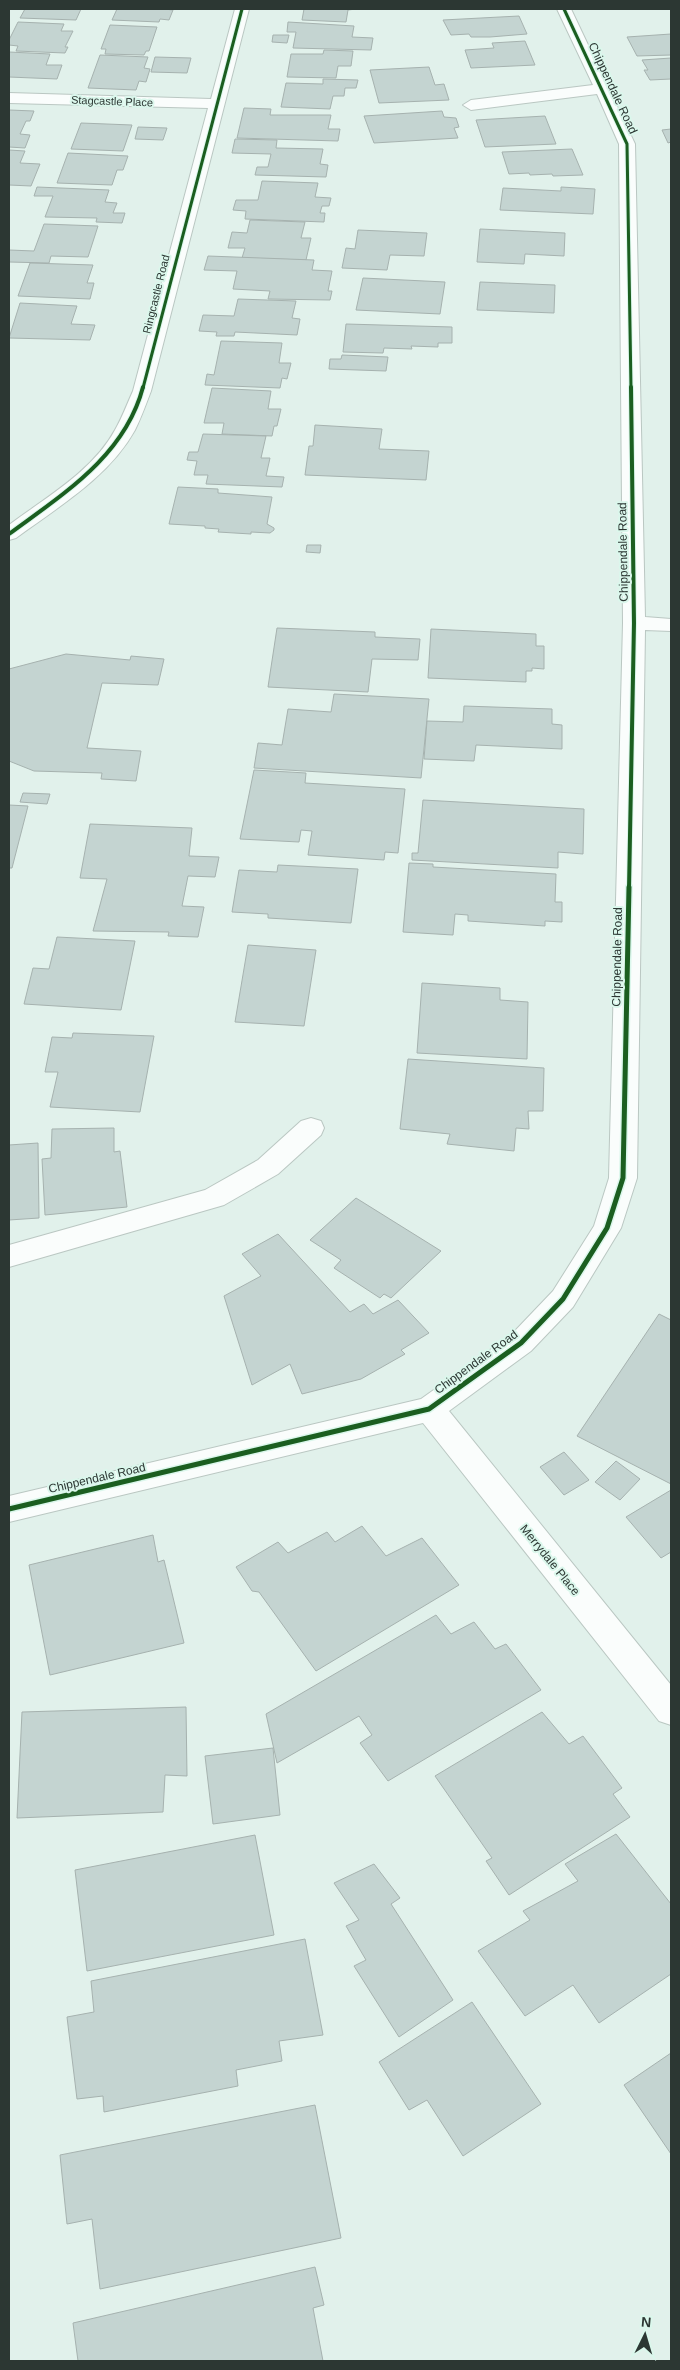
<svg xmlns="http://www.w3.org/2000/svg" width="680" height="2370" font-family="Helvetica,sans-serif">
	<rect width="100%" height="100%" fill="#e1f1eb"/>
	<g fill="#c4d4d1" stroke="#a6b2af">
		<polygon points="25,9 81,9 76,20 20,18"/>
		<polygon points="117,9 164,9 173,10 169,20 160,19 159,22 112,20"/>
		<polygon points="304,9 356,9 348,10 346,22 302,20"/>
		<polygon points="519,16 527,34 490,37 471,37 469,34 451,35 443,20"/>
		<polygon points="18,22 64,24 61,31 73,31 65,47 68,47 65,53 16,51 18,46 9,45 9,40"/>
		<polygon points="288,22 354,26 352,37 373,38 371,50 293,48 296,32 287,32"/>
		<polygon points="110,25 157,27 149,51 146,51 144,55 105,54 106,49 101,49"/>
		<polygon points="671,34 671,55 637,56 627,37"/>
		<polygon points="273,35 289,35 287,43 272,42"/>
		<polygon points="525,41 535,65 471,68 465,50 494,48 492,43"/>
		<polygon points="324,50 353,51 351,66 338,66 336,78 287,77 291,54 323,54"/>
		<polygon points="9,52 50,54 46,65 62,65 57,79 9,77"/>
		<polygon points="100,55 148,57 144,68 150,69 146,82 139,81 136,90 88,88"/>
		<polygon points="155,57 191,58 187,73 151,72"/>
		<polygon points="671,58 671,79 650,80 644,70 648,70 642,60"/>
		<polygon points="429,67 435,85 444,84 449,100 379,103 370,70"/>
		<polygon points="323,79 358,80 356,88 345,88 344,96 333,96 330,109 281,107 286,83 323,84"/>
		<polygon points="244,108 271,109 270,115 331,115 328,129 340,129 338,141 237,138"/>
		<polygon points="9,110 34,111 30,121 26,121 20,134 30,135 25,148 9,147"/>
		<polygon points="442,111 444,117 456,118 459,127 454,128 458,138 374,143 364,116"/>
		<polygon points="545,116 556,144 485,147 476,120"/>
		<polygon points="81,123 132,125 123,151 71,149"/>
		<polygon points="138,127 167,128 163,140 135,139"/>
		<polygon points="671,129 671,142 668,143 662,130"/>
		<polygon points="235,139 277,140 276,148 323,149 320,164 328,165 326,177 255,175 257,167 268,167 271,154 232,153"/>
		<polygon points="572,149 583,175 553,176 552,174 530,175 529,173 509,174 502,152"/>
		<polygon points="9,150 25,151 20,163 40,164 31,186 9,185"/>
		<polygon points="68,153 128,156 123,170 117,170 112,185 57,183"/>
		<polygon points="262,181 318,183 315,197 331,198 329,206 322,206 320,213 325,213 324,222 245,219 246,211 233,210 236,200 258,200"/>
		<polygon points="37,187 109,190 105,202 117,203 113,213 125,213 122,223 96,222 97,218 45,217 53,196 34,196"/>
		<polygon points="561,187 595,189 593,214 500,210 503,188 561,191"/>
		<polygon points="250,220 305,222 301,238 311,238 306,260 242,258 245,248 228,248 232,232 247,233"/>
		<polygon points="44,224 98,226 88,257 51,256 49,263 9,262 9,250 34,251"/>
		<polygon points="480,229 565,233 564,256 525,254 524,264 477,262"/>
		<polygon points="358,230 427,233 424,256 390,255 387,270 342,268 346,248 355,249"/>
		<polygon points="208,256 314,260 312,270 332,271 328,291 332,291 330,300 268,299 270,291 233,289 237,271 204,270"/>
		<polygon points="30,263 93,265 87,283 94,283 90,299 18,296"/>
		<polygon points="363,278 445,282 440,314 356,310"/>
		<polygon points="480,282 555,285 554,313 477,310"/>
		<polygon points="238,299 296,301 292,318 300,319 297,335 235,332 234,336 216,336 217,332 199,331 203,315 234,316"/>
		<polygon points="20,303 77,306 71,324 95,325 90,340 9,338"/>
		<polygon points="346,324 452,327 452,343 438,343 438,347 411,346 412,349 384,348 383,353 343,352"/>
		<polygon points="221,341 282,343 279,363 291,363 287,379 282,378 280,388 205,385 207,374 214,375"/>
		<polygon points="342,355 388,357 386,371 329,369 330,359 341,359"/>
		<polygon points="212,388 271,391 268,409 281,409 277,426 274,426 272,436 222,434 224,423 204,423"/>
		<polygon points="315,425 382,429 379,449 429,451 426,480 305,475 309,446 313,446"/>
		<polygon points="203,434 266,436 261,458 270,458 266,476 284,477 282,487 206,484 208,475 194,475 197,461 187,460 189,452 198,452"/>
		<polygon points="178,487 218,489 218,493 272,497 267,524 274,528 274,530 270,533 251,532 251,534 218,532 219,529 205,528 205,526 169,524"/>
		<polygon points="307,545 321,545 320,553 306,552"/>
		<polygon points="277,628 375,632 375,637 420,639 418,660 372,659 368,692 268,687"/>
		<polygon points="431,629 536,634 536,646 544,646 544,669 532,668 532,671 526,671 526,682 428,678"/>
		<polygon points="66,654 130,660 131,656 164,659 158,685 102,683 87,748 141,751 136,781 101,779 102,773 34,771 9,761 9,669"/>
		<polygon points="334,694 429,699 421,778 254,768 258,743 282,745 288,709 331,712"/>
		<polygon points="464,706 552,709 552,724 562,725 562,749 476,745 474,761 424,759 427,721 463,722"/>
		<polygon points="254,770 306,773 305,783 405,789 398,853 385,852 384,860 308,855 312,831 301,830 299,842 240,839"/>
		<polygon points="23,793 50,794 47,804 20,802"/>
		<polygon points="423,800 584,809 583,854 558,852 558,868 412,860 412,853 418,853"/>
		<polygon points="9,805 28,806 12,868 9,868"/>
		<polygon points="90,824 192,828 189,856 219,857 215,877 188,876 182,906 204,907 198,937 168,936 169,932 93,931 107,879 80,878"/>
		<polygon points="409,863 433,864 433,867 556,874 555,902 562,902 562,922 545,921 545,926 468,921 468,915 455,914 453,935 403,932"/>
		<polygon points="278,865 358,869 351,923 268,918 268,914 232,912 239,870 277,872"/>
		<polygon points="57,937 135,941 121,1010 24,1004 33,968 49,969"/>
		<polygon points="248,945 316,950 304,1026 235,1022"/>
		<polygon points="422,983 500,988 500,1000 528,1002 527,1059 417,1053"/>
		<polygon points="73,1033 154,1036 140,1112 50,1107 58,1072 45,1072 52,1037 72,1038"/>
		<polygon points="408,1059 544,1068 543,1111 528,1111 529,1129 516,1128 514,1151 447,1144 450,1134 400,1129"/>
		<polygon points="114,1128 114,1152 120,1151 127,1207 45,1215 42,1159 51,1158 52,1129"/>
		<polygon points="38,1143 39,1218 9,1220 9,1145"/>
		<polygon points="356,1198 441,1251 391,1298 384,1294 380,1298 334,1268 341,1260 310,1240"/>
		<polygon points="278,1234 350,1312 364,1304 373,1314 398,1300 429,1333 401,1350 405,1354 361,1379 302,1394 290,1364 252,1385 224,1296 261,1276 242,1254"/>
		<polygon points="659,1314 671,1320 671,1484 577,1436"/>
		<polygon points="564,1452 589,1480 564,1495 540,1467"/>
		<polygon points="616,1461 640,1479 620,1500 595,1482"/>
		<polygon points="671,1490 671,1552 661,1558 626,1517"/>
		<polygon points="362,1526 386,1556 422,1538 459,1585 316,1671 259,1592 252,1591 236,1567 278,1542 288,1553 327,1532 335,1542"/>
		<polygon points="153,1535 158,1562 164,1560 184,1643 50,1675 29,1565"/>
		<polygon points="436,1615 451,1634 474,1622 495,1649 506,1644 541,1690 388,1781 360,1743 372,1735 359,1716 277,1763 266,1714"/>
		<polygon points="186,1707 187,1776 165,1775 163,1812 17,1818 22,1712"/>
		<polygon points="542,1712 569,1744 583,1736 622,1788 613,1794 630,1817 509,1895 486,1861 492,1858 435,1776"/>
		<polygon points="273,1748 280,1815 213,1824 205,1756"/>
		<polygon points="616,1834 671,1904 671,1974 599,2023 573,1985 525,2016 478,1951 530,1920 523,1911 578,1881 565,1864"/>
		<polygon points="255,1835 274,1935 87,1971 75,1870"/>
		<polygon points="374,1864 400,1898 391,1904 453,2000 399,2037 354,1966 366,1960 346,1926 359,1920 334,1883"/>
		<polygon points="305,1939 323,2035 279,2041 282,2061 236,2070 238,2086 104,2112 103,2096 77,2099 67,2017 94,2012 91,1981"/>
		<polygon points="472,2002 541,2104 463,2156 427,2100 409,2110 379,2062"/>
		<polygon points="671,2053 671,2154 624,2085"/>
		<polygon points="315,2105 341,2238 100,2289 92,2219 67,2224 60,2155"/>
		<polygon points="315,2267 324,2305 313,2308 323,2361 78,2361 73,2323"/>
	</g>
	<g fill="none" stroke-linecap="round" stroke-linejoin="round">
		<g stroke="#bac7c2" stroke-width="2">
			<g id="minor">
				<path d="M 235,9 L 249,9 L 151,391 C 146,404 141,418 135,430 C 109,477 58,507 16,538 L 9,540 L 9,525 C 45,498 93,471 115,430 C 122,418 127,404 133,391 L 208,108 L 9,103 L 9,93 L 211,99 Z"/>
				<polygon points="557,9 571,9 635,144 645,617 671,619 671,631 645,630 637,1178 621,1228 573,1307 531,1351 449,1411 671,1685 671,1725 659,1721 423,1423 9,1522 9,1496 421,1399 511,1335 553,1291 594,1226 609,1178 623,623 619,144 597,94 471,110 463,105 471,100 593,85"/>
				<polygon points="311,1118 321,1121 324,1128 321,1135 278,1174 224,1205 9,1267 9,1245 205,1190 258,1160 301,1121"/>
			</g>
		</g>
		<use href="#minor" fill="#fafdfc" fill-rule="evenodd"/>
		<g stroke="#dbf7ec" stroke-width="5">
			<g id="cycleway-far2">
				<polyline points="564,9 627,144 631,388"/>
				<polyline points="143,388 242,9"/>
			</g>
		</g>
		<g stroke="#dbf7ec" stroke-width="6">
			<g id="cycleway-far1">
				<path d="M 9,534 C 63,494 125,456 143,387"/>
				<polyline points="629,889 634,623 631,387"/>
			</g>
		</g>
		<g stroke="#dbf7ec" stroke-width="8">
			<polyline id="cycleway" points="9,1509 429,1409 521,1343 563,1299 607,1228 623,1178 629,887"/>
		</g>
		<use href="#cycleway-far2" stroke="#1b5e20" stroke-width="3"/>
		<use href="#cycleway-far1" stroke="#1b5e20" stroke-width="4"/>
		<use href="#cycleway" stroke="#1b5e20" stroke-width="5"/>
	</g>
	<g text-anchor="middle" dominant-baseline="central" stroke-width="4" stroke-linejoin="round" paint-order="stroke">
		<g font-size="11" fill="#2c3733" stroke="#dbf7ec">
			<text transform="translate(112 101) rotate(2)">Stagcastle Place</text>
			<text transform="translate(156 294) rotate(-76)">Ringcastle Road</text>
		</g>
		<g font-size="12" fill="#2c3733" stroke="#dbf7ec">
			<text transform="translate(613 88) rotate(65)">Chippendale Road</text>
			<text transform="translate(623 552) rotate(-91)">Chippendale Road</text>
			<text transform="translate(617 957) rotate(-89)">Chippendale Road</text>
			<text transform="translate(476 1362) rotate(-36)">Chippendale Road</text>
			<text transform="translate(97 1478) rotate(-13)">Chippendale Road</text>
			<text transform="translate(550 1560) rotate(51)">Merrydale Place</text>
		</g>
	</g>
	<rect width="680" height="2370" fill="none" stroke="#2c3733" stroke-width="20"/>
	<g transform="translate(645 2335) rotate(5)" stroke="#dbf7ec" stroke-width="4" paint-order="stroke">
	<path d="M0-4L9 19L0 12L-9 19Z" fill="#2c3733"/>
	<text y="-8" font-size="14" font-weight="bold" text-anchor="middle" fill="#2c3733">N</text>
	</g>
</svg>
